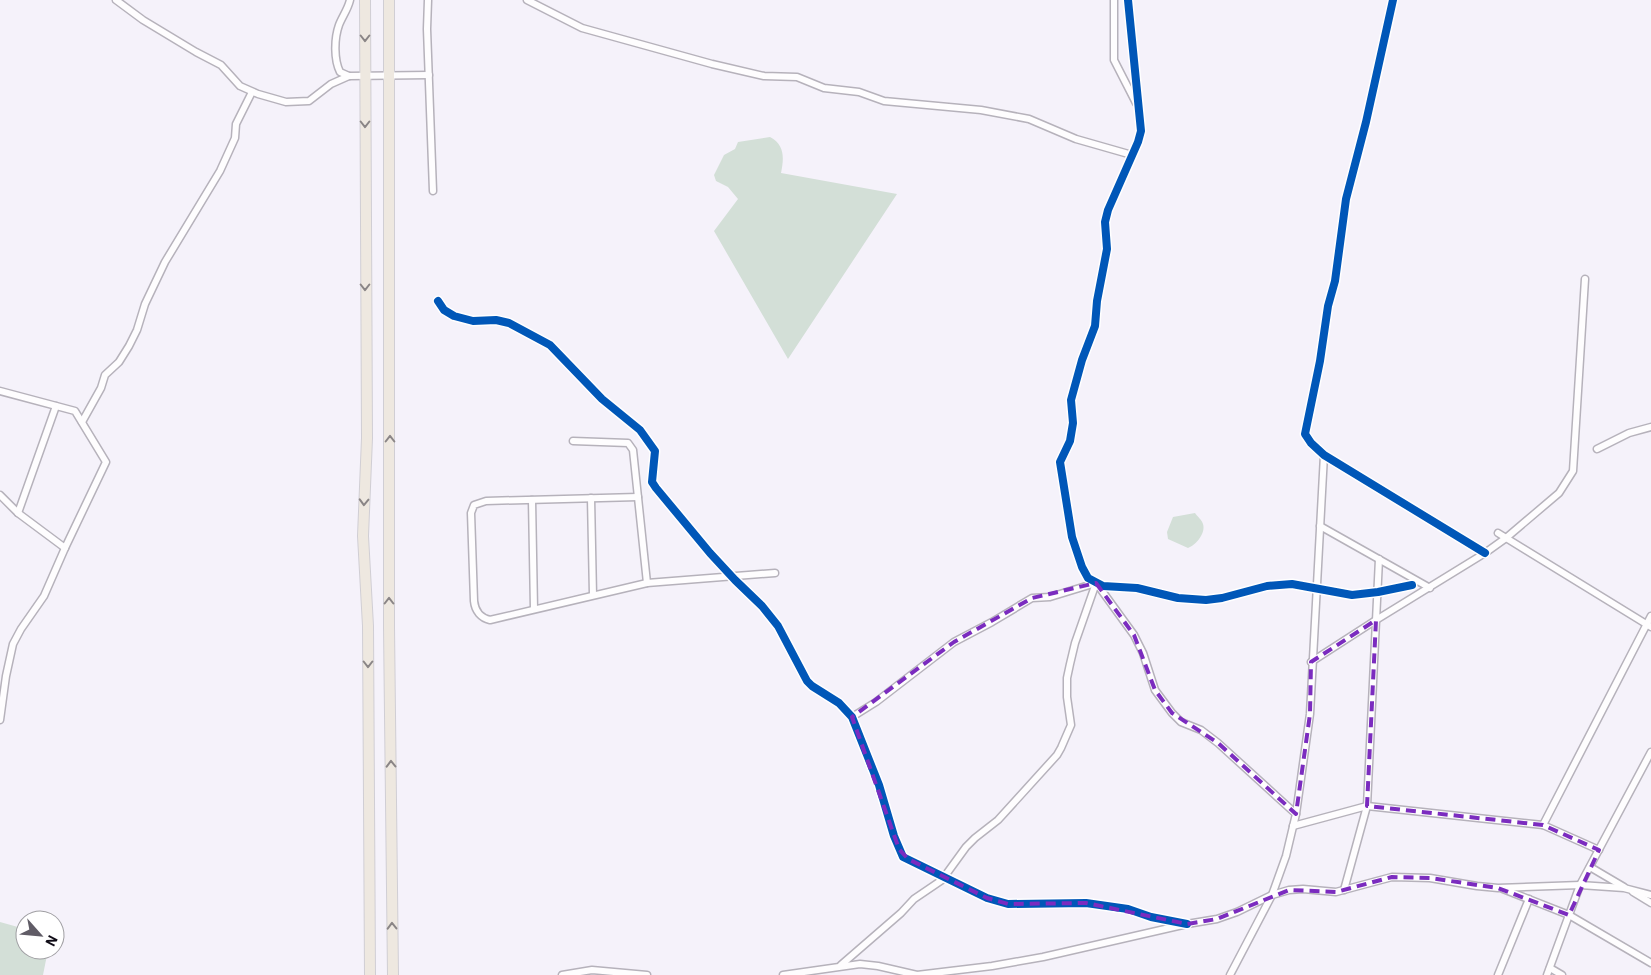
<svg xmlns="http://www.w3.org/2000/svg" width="1651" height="975" font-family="'IBM Plex Sans',sans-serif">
	<rect width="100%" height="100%" fill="#f5f2fa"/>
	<g fill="#d3dfd7">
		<path d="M 770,137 C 785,145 784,158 781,173 L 897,194 L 788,359 L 714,231 L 738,199 L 728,187 L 716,181 L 714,175 L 724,155 L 735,149 L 738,142 Z"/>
		<path d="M 1195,513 C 1197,516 1202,520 1203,524 C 1206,533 1196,545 1188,548 L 1168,539 L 1167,532 L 1173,517 Z"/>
		<polygon points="0,922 25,929 25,950 48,950 43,975 0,975"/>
	</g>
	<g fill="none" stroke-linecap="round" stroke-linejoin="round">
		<g stroke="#b6b2bb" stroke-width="9">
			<g id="minor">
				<polyline points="116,0 143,20 196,52 221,65 240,86 258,94 286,102 309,101 331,84 349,76 429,75"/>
				<polyline points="428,0 427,29 433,191"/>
				<polyline points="527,0 582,28 712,64 764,76 797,77 824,88 859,92 884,101 981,110 1029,119 1076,139 1132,155"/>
				<polyline points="1114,0 1114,60 1136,103"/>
				<polyline points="1128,0 1141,131 1138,142 1108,210 1105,222 1107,249 1097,301 1095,326 1082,360 1071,400 1073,423 1070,441 1060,462 1072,537 1082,567 1088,578 1103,586 1137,588 1178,598 1206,600 1222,598 1267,586 1292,584 1352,595 1378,592 1412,585"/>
				<polyline points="1393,0 1366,122 1346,199 1335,281 1328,306 1320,361 1305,434 1311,443 1324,455 1485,553"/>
				<path d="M 349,76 L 340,72 C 334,60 334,39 339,25 C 342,17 348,9 350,0"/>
				<polyline points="438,301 444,310 454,316 473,321 496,320 509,323 550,345 602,399 640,430 655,451 652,482 656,488 710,553 735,580 762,606 778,626 807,681 812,686 839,703 852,717 879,785 894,836 903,857 987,898 1008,904 1086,903 1128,909 1151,917 1187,924"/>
				<polyline points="0,391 75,411 106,462 65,548 18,513 0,495"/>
				<polyline points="82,422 101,388 105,375 119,362 129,346 137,330 145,304 165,262 220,171 235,138 236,124 252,92"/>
				<polyline points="573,441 628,443 633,450 647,583"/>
				<polyline points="1597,449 1629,433 1651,427"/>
				<path d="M 638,497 L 486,501 L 474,505 L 471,513 L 474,601 C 475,611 481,618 490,620 L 647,583 L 775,573"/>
				<polyline points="591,498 593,595"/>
				<polyline points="532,500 534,609"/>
				<polyline points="18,513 56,406"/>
				<polyline points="1320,526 1430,588"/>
				<polyline points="1498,533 1651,627"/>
				<polyline points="1097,584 1134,635 1143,653 1155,690 1172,713 1181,722 1201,730 1218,743 1296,814"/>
				<polyline points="1311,662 1376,620 1485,553 1506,538 1559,493 1573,471 1585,279"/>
				<polyline points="852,717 876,702 954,642 992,622 1032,598 1050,597 1096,583"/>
				<polyline points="0,720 6,676 13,644 21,629 44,596 65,548"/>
				<polyline points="1543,825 1651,616"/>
				<polyline points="1293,826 1367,806 1543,825 1599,850"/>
				<polyline points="1590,867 1624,887"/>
				<polyline points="1503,889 1569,915 1651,963"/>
				<polyline points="1344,890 1367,806 1379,559"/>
				<polyline points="1633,892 1651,903"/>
				<polyline points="841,965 901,913 914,899 942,880 966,847 975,838 998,820 1057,755 1061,748 1071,725 1067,697 1067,678 1070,664 1075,643 1096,583"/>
				<polyline points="1550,968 1562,975"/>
				<polyline points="562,975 592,970 647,975"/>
				<polyline points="783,975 860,964 878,966 917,975 992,966 1043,957 1187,924 1217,919 1237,912 1272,895 1289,890 1303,889 1336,892 1392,877 1430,878 1477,886 1498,888 1580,885 1624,888 1651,895"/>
				<polyline points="1230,975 1272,895 1286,856 1296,814 1310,714 1324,455"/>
				<polyline points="1498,975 1529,899"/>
				<polyline points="1547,975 1580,885 1651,752"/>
			</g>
		</g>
		<g stroke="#d0ced4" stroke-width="12">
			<g id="trunk">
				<polyline points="365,0 367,438 363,536 368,626 370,975"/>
				<polyline points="389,0 389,627 393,975"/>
			</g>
		</g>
		<use href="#minor" stroke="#fefdfe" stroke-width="6"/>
		<use href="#trunk" stroke="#eee8e0" stroke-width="10"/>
		<g stroke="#fff" stroke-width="11">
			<g id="cycleway">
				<polyline points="1128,0 1141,131 1138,142 1108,210 1105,222 1107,249 1097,301 1095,326 1082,360 1071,400 1073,423 1070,441 1060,462 1072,537 1082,567 1088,578 1103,586 1137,588 1178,598 1206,600 1222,598 1267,586 1292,584 1352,595 1378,592 1412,585"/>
				<polyline points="1393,0 1366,122 1346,199 1335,281 1328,306 1320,361 1305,434 1311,443 1324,455 1485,553"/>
				<polyline points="438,301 444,310 454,316 473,321 496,320 509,323 550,345 602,399 640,430 655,451 652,482 656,488 710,553 735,580 762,606 778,626 807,681 812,686 839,703 852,717 879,785 894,836 903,857 987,898 1008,904 1086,903 1128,909 1151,917 1187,924"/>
			</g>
		</g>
		<use href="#cycleway" stroke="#0057b8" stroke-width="8"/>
	</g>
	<defs><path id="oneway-chevron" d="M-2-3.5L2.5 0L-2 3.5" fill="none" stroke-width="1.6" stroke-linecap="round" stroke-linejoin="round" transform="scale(1.25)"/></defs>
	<g stroke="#8a8586">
		<use href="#oneway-chevron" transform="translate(365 38) rotate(90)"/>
		<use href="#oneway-chevron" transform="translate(365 124) rotate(90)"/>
		<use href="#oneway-chevron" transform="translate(365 287) rotate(90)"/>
		<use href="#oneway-chevron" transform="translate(390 439) rotate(-90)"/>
		<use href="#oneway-chevron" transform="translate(364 502) rotate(92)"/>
		<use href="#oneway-chevron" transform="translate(389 601) rotate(-90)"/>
		<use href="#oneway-chevron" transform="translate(368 664) rotate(90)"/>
		<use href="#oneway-chevron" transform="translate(391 764) rotate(-91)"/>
		<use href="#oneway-chevron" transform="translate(392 926) rotate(-91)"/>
	</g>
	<path fill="none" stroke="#7b2cbf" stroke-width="4" stroke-dasharray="10 6" stroke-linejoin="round" d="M 1096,583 L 1134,635 L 1155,690 L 1172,713 L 1218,743 L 1296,814 L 1310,714 L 1311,662 L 1376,620 L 1367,806 L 1543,825 L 1599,850 L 1569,915 L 1498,888 L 1430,878 L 1392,877 L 1336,892 L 1289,890 L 1217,919 L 1187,924 L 1086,903 L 1008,904 L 987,898 L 908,859 L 899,849 L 852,717 L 954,642 L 1032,598 Z"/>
	<g transform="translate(40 935) rotate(117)"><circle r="24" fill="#ffffff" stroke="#9f9ea2"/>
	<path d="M0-4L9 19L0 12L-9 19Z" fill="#605c66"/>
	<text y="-8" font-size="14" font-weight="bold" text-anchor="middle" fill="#100c17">N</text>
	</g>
</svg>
